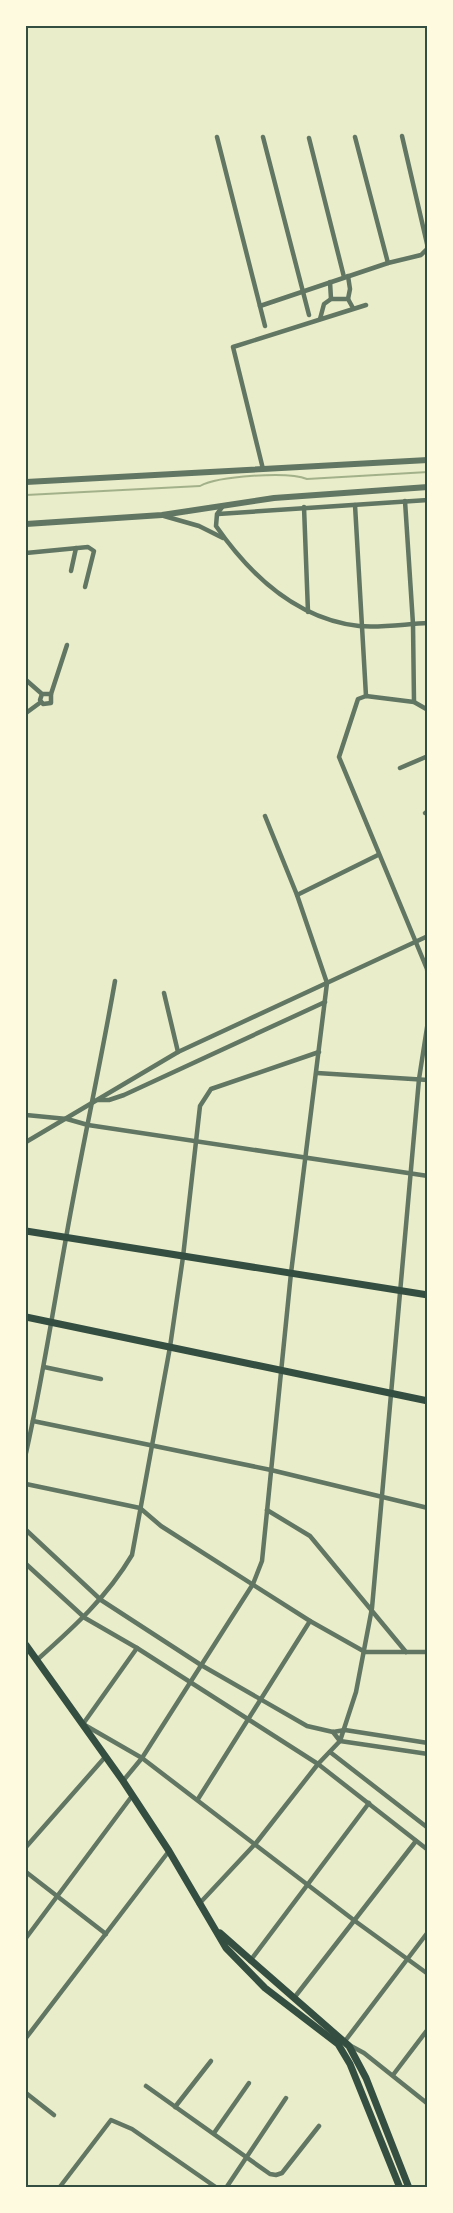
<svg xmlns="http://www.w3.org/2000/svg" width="453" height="2213" font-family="'Varela Round',sans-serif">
	<rect width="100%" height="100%" fill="#e9edc9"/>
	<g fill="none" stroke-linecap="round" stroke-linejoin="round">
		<path stroke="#a3b18a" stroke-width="2" d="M 26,495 L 200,486 C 218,476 288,471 307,479 L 428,472"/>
		<g stroke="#617663" stroke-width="4.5">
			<polyline points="402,136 428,248"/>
			<polyline points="217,137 265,326"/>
			<polyline points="263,137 309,315"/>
			<polyline points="355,137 388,263"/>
			<polyline points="309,138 344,277"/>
			<polyline points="348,276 350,289 348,299"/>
			<polyline points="330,282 331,299"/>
			<polyline points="260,306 388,263 421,255 428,248"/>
			<polyline points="320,319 324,304 331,299 348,299 353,308"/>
			<polyline points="263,469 233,347 366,305"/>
			<polyline points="405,501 413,624 414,702"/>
			<polyline points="355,505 366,696"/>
			<path d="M 223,506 L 217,514 L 216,526 C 250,575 297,619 359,626 C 381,628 405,624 428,623"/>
			<polyline points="304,507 308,612"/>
			<polyline points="218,514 428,500"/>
			<polyline points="164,516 199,526 223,538"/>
			<polyline points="26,553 88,547 94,551 85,587"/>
			<polyline points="71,571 76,548"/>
			<polyline points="26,680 42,694 51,694 51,703 43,704 40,700 42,694"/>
			<polyline points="51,694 67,645"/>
			<polyline points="428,710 414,702 366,696 358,699 339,757 427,969 428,978"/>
			<polyline points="26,713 41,702"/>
			<polyline points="400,768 428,756"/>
			<polyline points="425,813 428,811"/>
			<polyline points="297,895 378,855"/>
			<polyline points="164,993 178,1052"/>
			<polyline points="317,1073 428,1080"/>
			<polyline points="98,1100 109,1100 124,1095 325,1002"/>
			<polyline points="26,1115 67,1119 88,1125 428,1176"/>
			<polyline points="26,1142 178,1052 428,936"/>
			<polyline points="44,1367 101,1379"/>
			<polyline points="33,1421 271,1470 428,1508"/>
			<path d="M 26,1453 C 42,1382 53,1310 66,1238 C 81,1152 100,1067 115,981"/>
			<polyline points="26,1484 140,1508 161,1526 310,1621 365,1652 428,1652"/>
			<polyline points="267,1510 310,1536 406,1652"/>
			<polyline points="26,1530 101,1600 201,1665 307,1726 333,1732 345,1730 428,1743"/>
			<polyline points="26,1564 85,1618 137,1648 318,1764 428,1850"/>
			<polyline points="137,1648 83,1724 142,1758 355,1921 428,1974"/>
			<path d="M 38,1659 C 74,1627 107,1597 132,1555 L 170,1347 L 183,1257 L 200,1106 L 211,1089 L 319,1052"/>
			<polyline points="333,1732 340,1741 428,1754"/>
			<polyline points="330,1752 428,1828"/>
			<polyline points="123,1781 142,1758 253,1584 262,1561 291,1273 327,983 297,895 265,816"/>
			<polyline points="198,1799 310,1621"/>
			<polyline points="26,1847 106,1756"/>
			<polyline points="26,1872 106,1934"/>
			<polyline points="199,1904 256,1843 318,1764 340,1741 356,1692 372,1608 419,1079 428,1021"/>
			<polyline points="26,1938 132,1796"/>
			<polyline points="250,1961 369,1803"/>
			<polyline points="294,1998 416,1841"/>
			<polyline points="26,2038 169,1851"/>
			<polyline points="345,2041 428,1932"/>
			<polyline points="351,2046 364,2053 428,2104"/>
			<polyline points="393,2075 428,2029"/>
			<polyline points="146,2086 270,2174 276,2175 282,2173 319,2126"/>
			<polyline points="26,2093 54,2115"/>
			<polyline points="175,2107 211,2061"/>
			<polyline points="214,2133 249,2083"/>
			<polyline points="59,2188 111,2120 132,2129 217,2188"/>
			<polyline points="226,2188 286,2098"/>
		</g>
		<g stroke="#617663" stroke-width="6">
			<polyline points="26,482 428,460"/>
			<polyline points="26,524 162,515 274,498 428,487"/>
		</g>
		<g stroke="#344e41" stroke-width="7">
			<polyline points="26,1231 428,1295"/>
			<polyline points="26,1317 428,1401"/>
			<polyline points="26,1645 123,1781 169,1851 226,1948 265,1988 338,2044 350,2064 400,2188"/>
			<polyline points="220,1933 349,2046 366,2078 409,2188"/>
		</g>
	</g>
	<rect width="453" height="2213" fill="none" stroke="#fefae0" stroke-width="54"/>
	<rect x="27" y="27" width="399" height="2159" fill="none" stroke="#344e41" stroke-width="2"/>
</svg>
